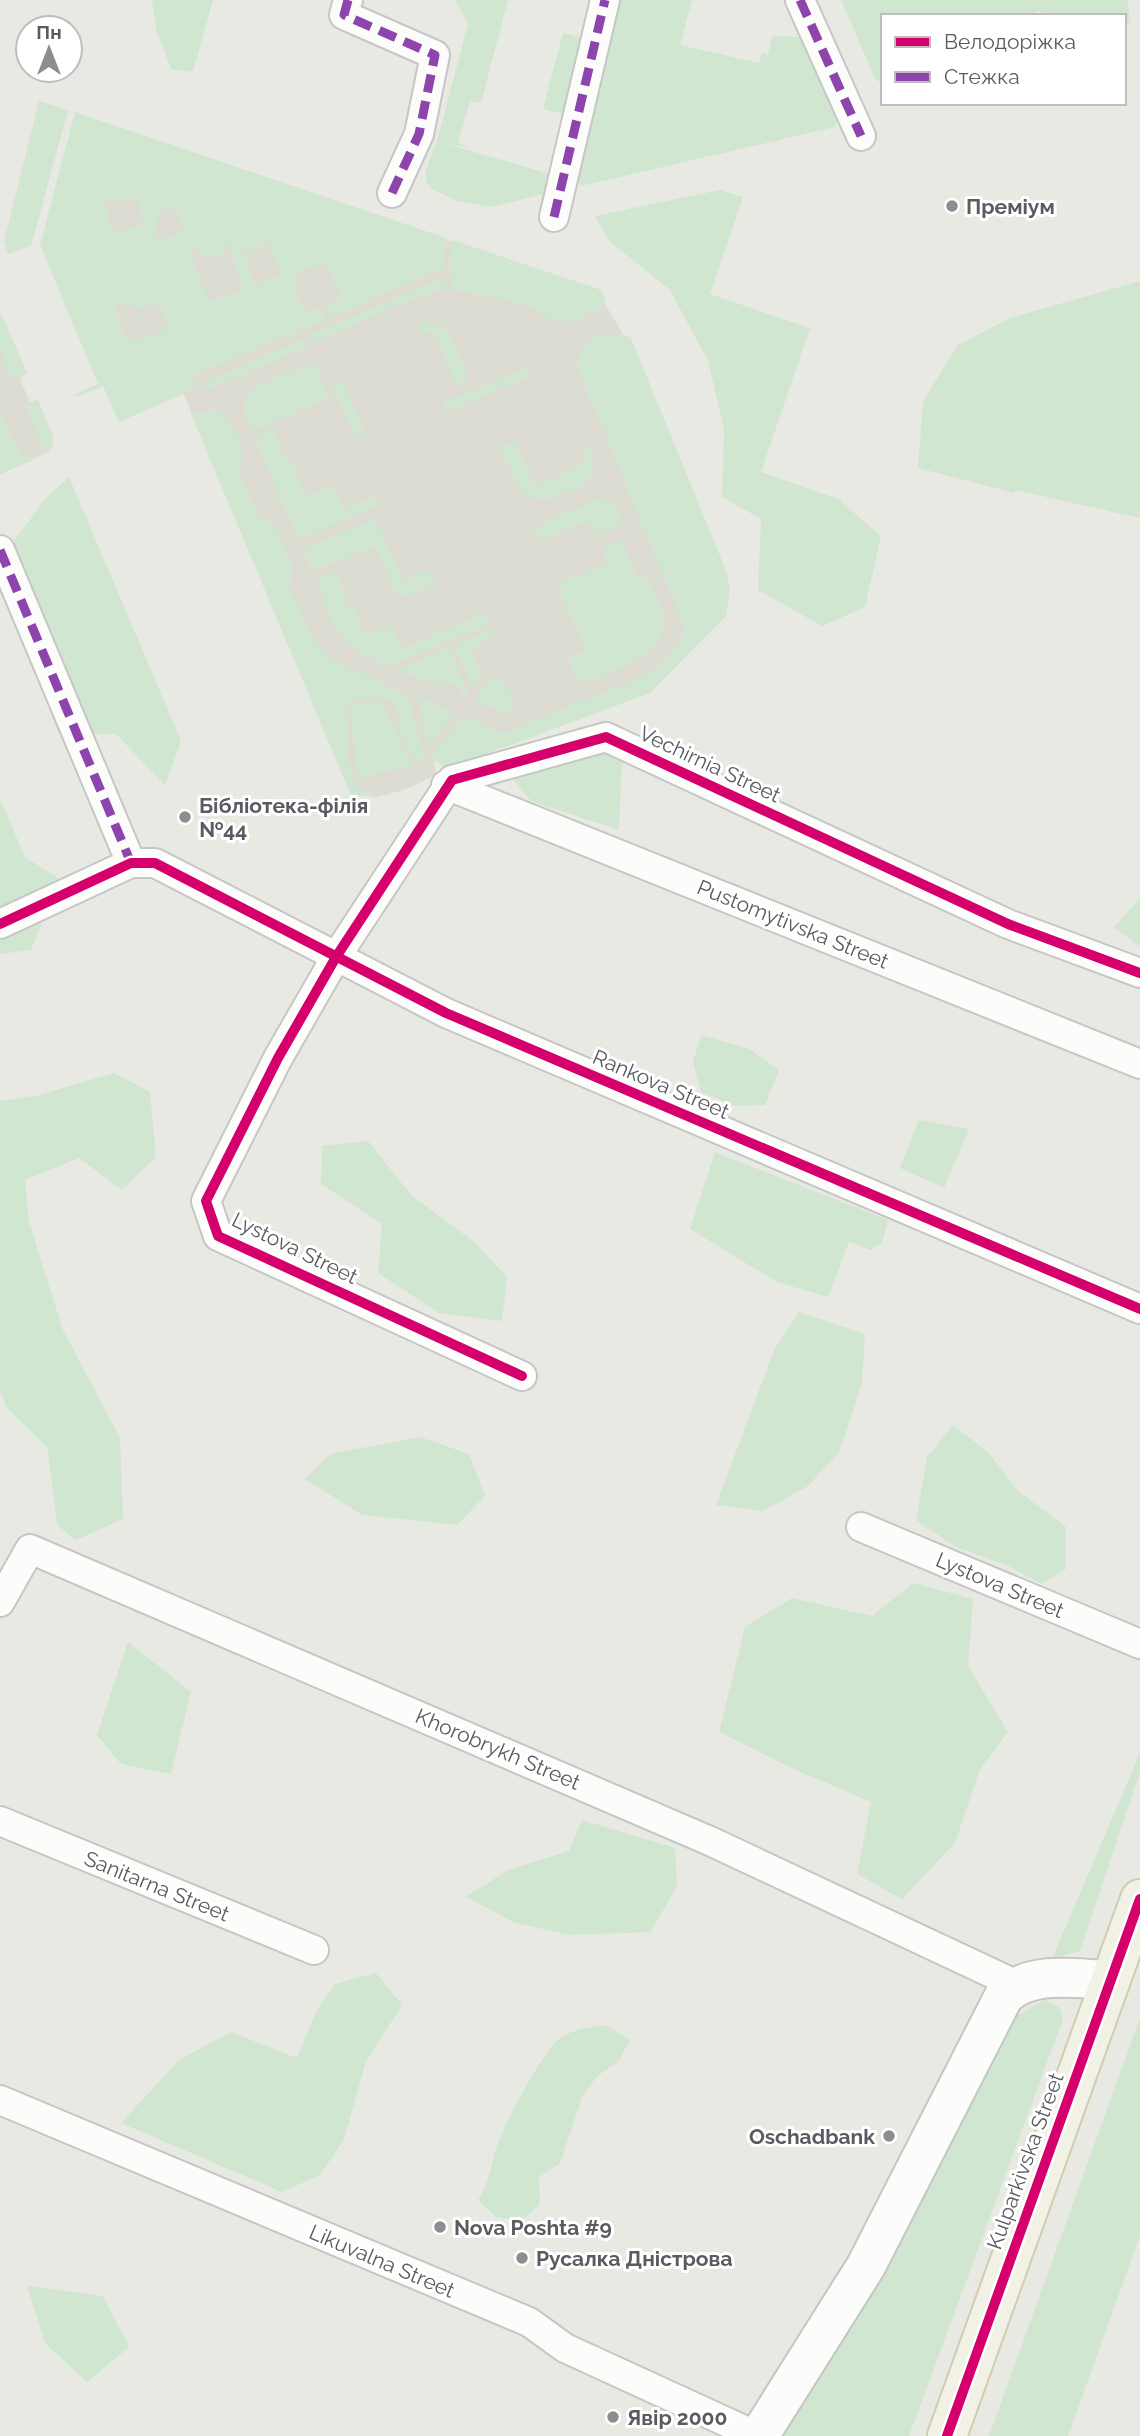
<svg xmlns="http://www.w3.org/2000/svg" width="1140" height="2436" font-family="Raleway,sans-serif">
	<rect width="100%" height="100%" fill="#e9e9e3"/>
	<g fill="#dddcd2">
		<polygon points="66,171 445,240 598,292 627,341 724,577 667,668 469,754 434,762 436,775 407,789 378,797 351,795 183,393 121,414"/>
		<polygon points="0,312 27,373 19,377 30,402 38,400 53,437 53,446 46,453 0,474"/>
	</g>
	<g fill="#d0e6d0" fill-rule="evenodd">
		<polygon points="152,0 213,0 193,72 171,69 156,29"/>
		<polygon points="455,0 508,0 481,103 470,101 458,143 469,148 444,143 563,178 551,192 491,207 457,201 432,189 426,181 426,170 437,141 468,24"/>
		<polygon points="612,0 692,0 680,45 759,63 762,53 768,55 772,36 804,37 841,115 835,127 581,186 576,177"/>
		<polygon points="841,0 1127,0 1131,23 1124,23 1124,16 1051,16 1038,11 1034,16 883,16 883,85 875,78"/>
		<polygon points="563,33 590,40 571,116 543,109"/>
		<polygon points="39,101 68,110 31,246 8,254 4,241"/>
		<path d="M 75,112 L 446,238 L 443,268 L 330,318 L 325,305 L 342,298 L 328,266 L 312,266 L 295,274 L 294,286 L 304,312 L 320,307 L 325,320 L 192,376 L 195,385 L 192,390 L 119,422 L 103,386 L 77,397 L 76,394 L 98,384 L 40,245 ZM 138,198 L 144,225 L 112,233 L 104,201 ZM 173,207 L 184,230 L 162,241 L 156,236 L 158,215 ZM 227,240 L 243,289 L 209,302 L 190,251 L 196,246 L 206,256 L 220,256 ZM 267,240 L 281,274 L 255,285 L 242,249 L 256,250 ZM 157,300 L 168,329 L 127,343 L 114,304 L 124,301 L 139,310 L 154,305 Z"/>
		<polygon points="720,190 743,197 710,294 810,328 761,472 838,499 881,536 865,607 822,626 758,590 761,519 722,497 724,429 708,361 670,290 608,240 595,216"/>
		<path d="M 452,240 L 599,289 L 606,297 C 601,313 577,322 561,322 C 550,321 542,312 532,308 C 506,300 479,293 452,291 L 449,263 Z"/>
		<polygon points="445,277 446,288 397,305 315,343 310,335"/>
		<polygon points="1140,281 1140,518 1015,490 1014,493 918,468 923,401 958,345 1010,318"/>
		<polygon points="0,312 27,373 20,378 11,378 0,349"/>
		<path d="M 418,322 C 453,319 458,354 469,381 L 456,385 L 434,332 L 422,333 Z"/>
		<path d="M 603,335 L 623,334 L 631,338 L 727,573 L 730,591 L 726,616 L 650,693 L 446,769 L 431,756 L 463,716 L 500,732 L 510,731 C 528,723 546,715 565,707 C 600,693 683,672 684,625 L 578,369 C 577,351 586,339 603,335 Z"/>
		<polygon points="303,339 307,347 207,390 204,382"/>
		<polygon points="314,362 328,396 326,400 252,431 244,411 247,394 261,384"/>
		<polygon points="527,368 531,377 447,411 443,402"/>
		<polygon points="343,380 366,435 355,439 332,385"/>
		<polygon points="38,400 53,437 53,446 46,453 25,407"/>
		<path d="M 215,409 L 230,421 L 239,440 L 243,452 L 239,470 L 257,514 L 274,523 L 292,566 L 290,589 L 314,641 L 331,659 L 408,695 L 425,761 L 421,763 C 401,755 401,721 394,703 L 384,699 L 355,699 L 347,709 L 348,758 L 356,788 L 381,796 L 351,795 L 191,414 Z"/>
		<polygon points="0,413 23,458 31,457 32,461 0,474"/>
		<polygon points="271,430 276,434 285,459 291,460 306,496 333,486 343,509 374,496 378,505 298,539 254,437"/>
		<path d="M 584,430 C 606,481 590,485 543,501 L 523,494 L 499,448 L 515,441 L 535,486 L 587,463 L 582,451 L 589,447 Z"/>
		<polygon points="69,477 181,741 165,785 116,734 59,734 0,579 0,560 46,498"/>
		<path d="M 602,498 C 616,500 619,512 624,524 L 597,536 L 589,520 L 539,541 L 536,534 L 538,525 Z"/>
		<polygon points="376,519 403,580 430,569 436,584 398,599 376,547 311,571 303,549"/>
		<path d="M 622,540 L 638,579 L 646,575 C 652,588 663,606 663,621 C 664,658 607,673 581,684 L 568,658 L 585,650 L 557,584 L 607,562 L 602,548 Z"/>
		<path d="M 336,572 L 349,607 L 354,606 L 366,636 L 392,625 L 401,648 L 480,615 L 487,618 L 489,625 L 388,666 C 332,639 338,636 317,581 Z"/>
		<polygon points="492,630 494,637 471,648 482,676 472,688 454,645"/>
		<polygon points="449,647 468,694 466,698 461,697 461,687 443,681 442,688 397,670"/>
		<polygon points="494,678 502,681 511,695 511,706 524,709 502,712 475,702 488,682"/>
		<polygon points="418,696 455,712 428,747"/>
		<polygon points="383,702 412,766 358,778 350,708 357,703"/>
		<polygon points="584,742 622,757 619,830 531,801 501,764"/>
		<polygon points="0,799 25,857 59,879 31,950 0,954"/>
		<polygon points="1140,898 1140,947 1114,927"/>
		<polygon points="701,1035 750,1049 779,1070 765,1105 735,1106 701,1092 693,1062"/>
		<polygon points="114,1073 150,1092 156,1157 122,1190 79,1158 25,1180 29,1222 63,1330 120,1438 123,1519 76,1540 57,1525 47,1447 7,1408 0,1390 0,1101 36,1096"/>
		<polygon points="919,1120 969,1129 944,1188 900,1168"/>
		<polygon points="368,1141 411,1195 473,1241 507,1277 502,1321 439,1313 378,1273 382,1224 321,1184 322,1146"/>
		<polygon points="715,1152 888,1220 882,1242 871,1250 849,1242 828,1297 777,1282 690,1229"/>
		<polygon points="799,1312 865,1334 862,1382 840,1451 808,1486 763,1511 716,1505 775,1348"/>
		<polygon points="953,1425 989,1453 1018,1491 1066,1527 1066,1569 1042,1584 1008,1566 956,1547 916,1520 927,1457"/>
		<polygon points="420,1437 469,1454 485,1496 457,1525 362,1515 305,1479 330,1454"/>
		<polygon points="913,1583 973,1599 968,1666 1008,1732 980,1769 955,1843 902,1899 857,1874 871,1802 789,1767 719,1732 745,1627 792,1598 872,1616"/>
		<polygon points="128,1642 191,1692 171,1774 121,1764 97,1735"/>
		<polygon points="1140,1753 1140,1772 1080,1951 1052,1959"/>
		<polygon points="582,1820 675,1848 677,1887 650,1932 571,1935 515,1923 466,1897 508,1870 569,1851"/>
		<polygon points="376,1973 402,2005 366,2061 344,2140 320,2175 282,2192 121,2123 179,2060 231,2032 297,2058 317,2010 335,1984"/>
		<polygon points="1045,2000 1060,2008 1063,2019 909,2436 778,2436 1014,2017"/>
		<polygon points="1140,2018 1140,2236 1068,2436 989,2436"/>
		<path d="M 606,2025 L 630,2040 L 618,2062 L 597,2076 L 582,2097 L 560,2163 L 539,2177 L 540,2204 L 521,2221 L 496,2217 L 478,2200 C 489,2182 489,2174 494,2155 C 499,2134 543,2049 560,2038 C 574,2029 589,2027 606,2025 Z"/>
		<polygon points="27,2286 103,2296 129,2347 87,2382 45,2343"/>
	</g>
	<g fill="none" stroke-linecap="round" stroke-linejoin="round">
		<g stroke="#c6c7c5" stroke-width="32">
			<g id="street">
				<polyline points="348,0 344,15 435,55 419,134 392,193"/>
				<polyline points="800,0 861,136"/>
				<polyline points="554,217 605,0"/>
				<polyline points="0,550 131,863"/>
				<polyline points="446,785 1140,1064"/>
				<polyline points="0,924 131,863 155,863 446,1013 1140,1309"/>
				<polyline points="522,1376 218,1236 206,1201 278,1058 336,957 452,780 606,737 1008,924 1140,973"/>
				<polyline points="861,1527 1140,1644"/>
				<polyline points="0,1602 30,1549 710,1841 1017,1985"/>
				<polyline points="0,1821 314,1950"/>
				<polyline points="0,2100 529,2322 565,2348 757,2436"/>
			</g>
		</g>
		<g stroke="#c4c5c4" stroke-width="42">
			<path id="secondary" d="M 759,2436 L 866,2266 L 1004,1996 C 1032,1970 1074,1979 1110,1980"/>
		</g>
		<g stroke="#d1ccb0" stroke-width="42">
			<polyline id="primary" points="947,2436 1140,1899"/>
		</g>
		<use href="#street" stroke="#fcfcfb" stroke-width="28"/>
		<use href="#secondary" stroke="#fcfcfb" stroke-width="38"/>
		<use href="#primary" stroke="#f2f1e6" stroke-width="38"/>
		<g stroke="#8e44ad" stroke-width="9" stroke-dasharray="18 9" stroke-linecap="butt">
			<polyline points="348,0 344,15 435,55 419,134 392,193"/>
			<polyline points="800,0 861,136"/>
			<polyline points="554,217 605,0"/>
			<polyline points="0,550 131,863"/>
		</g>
		<g stroke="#fff" stroke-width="15">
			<g id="cycleway">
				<polyline points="0,924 131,863 155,863 446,1013 1140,1309"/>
				<polyline points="522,1376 218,1236 206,1201 278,1058 336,957 452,780 606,737 1008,924 1140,973"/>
				<polyline points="947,2436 1140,1899"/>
			</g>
		</g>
		<use href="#cycleway" stroke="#d6006c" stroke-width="10"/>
	</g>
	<g fill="#8b8d8e" stroke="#fff" stroke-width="2.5">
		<circle cx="952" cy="206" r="7"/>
		<circle cx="185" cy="817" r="7"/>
		<circle cx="889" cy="2136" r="7"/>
		<circle cx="440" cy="2227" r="7"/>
		<circle cx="522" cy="2258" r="7"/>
		<circle cx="613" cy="2417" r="7"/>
	</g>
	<g text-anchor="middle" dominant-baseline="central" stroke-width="6" stroke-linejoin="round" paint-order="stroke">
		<g font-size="21" font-weight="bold" fill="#595b61" stroke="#fff" text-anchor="start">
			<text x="966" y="206">Преміум</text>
			<text x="199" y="805">Бібліотека-філія<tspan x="199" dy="24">№44</tspan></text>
			<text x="875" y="2136" text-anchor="end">Oschadbank</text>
			<text x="454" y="2227">Nova Poshta #9</text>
			<text x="536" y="2258">Русалка Дністрова</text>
			<text x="627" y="2417">Явір 2000</text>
		</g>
		<g font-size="21" fill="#595b61" stroke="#fff">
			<text transform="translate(710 764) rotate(25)">Vechirnia Street</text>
			<text transform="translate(793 924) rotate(22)">Pustomytivska Street</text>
			<text transform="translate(661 1084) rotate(23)">Rankova Street</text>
			<text transform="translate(295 1248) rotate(26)">Lystova Street</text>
			<text transform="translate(1000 1585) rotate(23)">Lystova Street</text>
			<text transform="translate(498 1749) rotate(23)">Khorobrykh Street</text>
			<text transform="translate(157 1886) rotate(22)">Sanitarna Street</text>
			<text transform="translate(1025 2161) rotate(-70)">Kulparkivska Street</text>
			<text transform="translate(382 2261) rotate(23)">Likuvalna Street</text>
		</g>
	</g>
	<rect x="881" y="14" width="245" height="91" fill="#ffffff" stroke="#bdbdc0" stroke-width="2"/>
	<rect x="895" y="37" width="35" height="10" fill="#d6006c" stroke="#bdbdc0" stroke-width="2"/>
	<text x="944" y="49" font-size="21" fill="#595b61">Велодоріжка</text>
	<rect x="895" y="72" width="35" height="10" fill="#8e44ad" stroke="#bdbdc0" stroke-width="2"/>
	<text x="944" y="84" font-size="21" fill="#595b61">Стежка</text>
	<g transform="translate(49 49)"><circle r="33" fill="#ffffff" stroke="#bdbdc0" stroke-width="2"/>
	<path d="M0-5L12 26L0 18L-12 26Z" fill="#8b8d8e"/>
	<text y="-10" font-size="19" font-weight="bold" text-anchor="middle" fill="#595b61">Пн</text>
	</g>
</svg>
